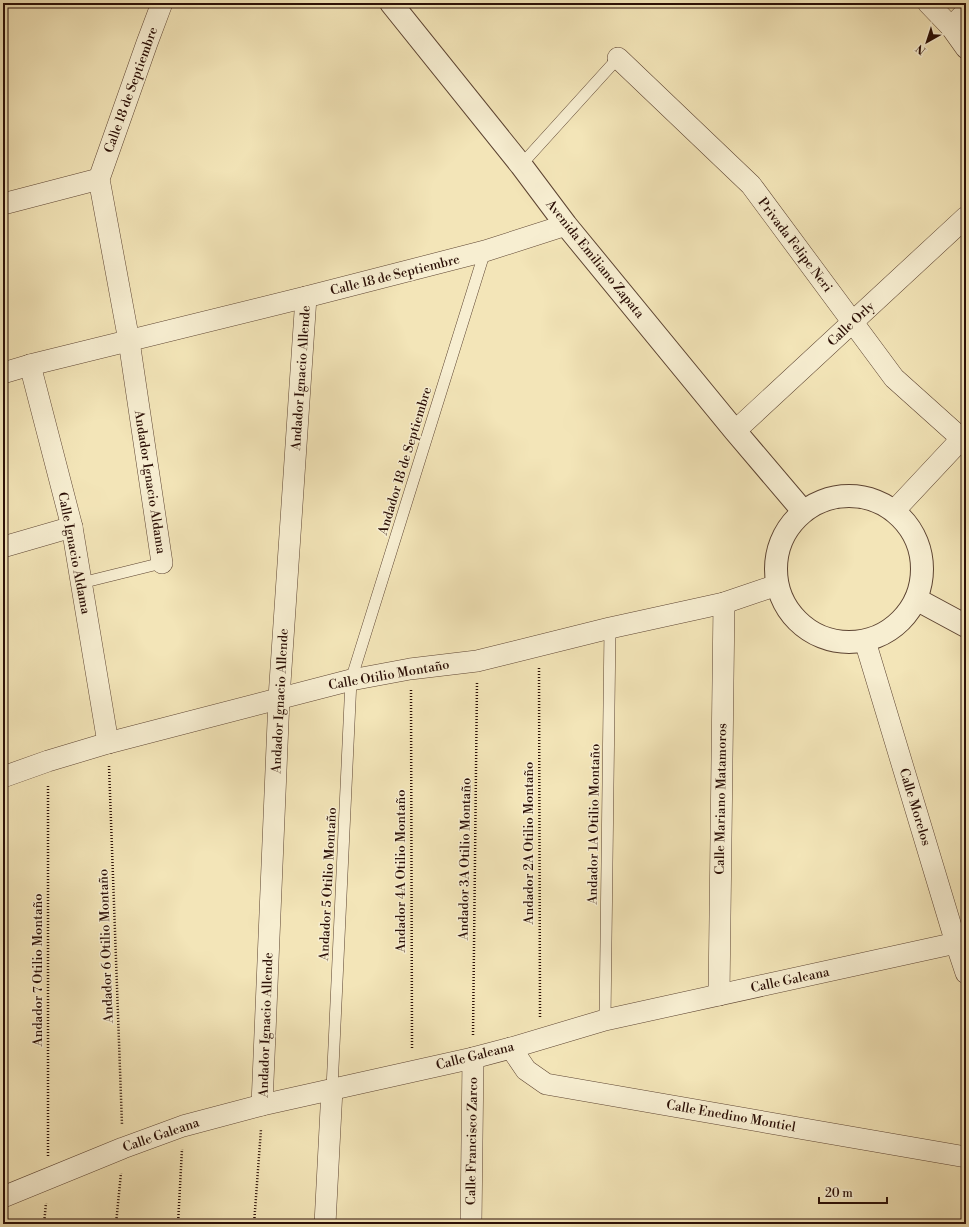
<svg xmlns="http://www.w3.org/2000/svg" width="969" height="1227" font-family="'Libre Bodoni',serif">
	<rect width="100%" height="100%" fill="#f3e5b8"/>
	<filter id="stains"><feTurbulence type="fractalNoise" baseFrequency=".005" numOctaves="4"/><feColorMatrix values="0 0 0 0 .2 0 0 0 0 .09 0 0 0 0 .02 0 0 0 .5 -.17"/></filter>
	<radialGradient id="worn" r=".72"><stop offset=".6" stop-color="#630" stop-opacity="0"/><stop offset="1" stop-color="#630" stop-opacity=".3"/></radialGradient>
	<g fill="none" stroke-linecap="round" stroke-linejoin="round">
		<g stroke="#5d4432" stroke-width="12">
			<g id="service">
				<polyline points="521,165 618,58"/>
				<polyline points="81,583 162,563"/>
				<polyline points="605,1020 610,628"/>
				<polyline points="332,1089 351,680 485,251"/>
			</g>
		</g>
		<g stroke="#5d4432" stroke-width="22">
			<g id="minor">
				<polyline points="928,3 951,27 966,48"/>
				<polyline points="951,27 966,12"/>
				<polyline points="618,58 751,185 894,378 962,439"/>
				<polyline points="3,204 99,179"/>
				<polyline points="30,365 72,527 108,743"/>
				<polyline points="3,373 30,365 306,297 485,251 566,225"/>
				<polyline points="735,431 966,217"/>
				<polyline points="894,511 966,434"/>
				<polyline points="3,547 72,527"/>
				<polyline points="162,563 129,341 99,179 147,43 162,3"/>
				<polyline points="865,641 956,943 966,973"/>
				<polyline points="3,777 48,761 108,743 351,680 410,669 477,661 610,628 724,603 777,585"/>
				<polyline points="719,995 724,603"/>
				<polyline points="511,1048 526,1070 546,1084 966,1157"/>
				<polyline points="262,1105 279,698 306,297"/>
				<polyline points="3,1197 123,1148 183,1126 262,1105 473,1058 511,1048 605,1020 956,943"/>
				<polyline points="325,1224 332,1089"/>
				<polyline points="471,1224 473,1058"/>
			</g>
		</g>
		<g stroke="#5d4432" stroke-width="24">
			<g id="tertiary">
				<polyline points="391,3 521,165 566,225 735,431 803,511"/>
				<circle cx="849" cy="569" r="73"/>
				<polyline points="916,599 966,626"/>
			</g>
		</g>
		<g stroke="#2b0f06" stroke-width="2.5" stroke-dasharray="1 2" stroke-linecap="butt">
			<polyline points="539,668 540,1017"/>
			<polyline points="411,690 412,1049"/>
			<polyline points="109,766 122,1125"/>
			<polyline points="473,1035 477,682"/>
			<polyline points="48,1156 48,785"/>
			<polyline points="44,1224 46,1203"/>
			<polyline points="116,1224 121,1173"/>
			<polyline points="178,1224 182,1149"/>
			<polyline points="254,1224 261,1129"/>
		</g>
		<use href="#service" stroke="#f7eed1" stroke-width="11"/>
		<use href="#minor" stroke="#f7eed1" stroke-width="21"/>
		<use href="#tertiary" stroke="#f7eed1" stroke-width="22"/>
	</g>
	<g text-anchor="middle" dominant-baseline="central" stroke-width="3" stroke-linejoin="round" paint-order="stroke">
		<g font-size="13" fill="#2b0f06" stroke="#f7eed1">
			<text transform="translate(131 90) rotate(-70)">Calle 18 de Septiembre</text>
			<text transform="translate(795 245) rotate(53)">Privada Felipe Neri</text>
			<text transform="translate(595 259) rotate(51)">Avenida Emiliano Zapata</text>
			<text transform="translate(395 275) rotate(-14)">Calle 18 de Septiembre</text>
			<text transform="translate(851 324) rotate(-43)">Calle Orly</text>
			<text transform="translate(301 378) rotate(-86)">Andador Ignacio Allende</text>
			<text transform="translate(405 461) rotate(-73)">Andador 18 de Septiembre</text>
			<text transform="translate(150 482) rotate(81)">Andador Ignacio Aldama</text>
			<text transform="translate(74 553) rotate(79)">Calle Ignacio Aldama</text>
			<text transform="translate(389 675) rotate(-10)">Calle Otilio Montaño</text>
			<text transform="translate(280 701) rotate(-87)">Andador Ignacio Allende</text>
			<text transform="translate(721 799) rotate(-89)">Calle Mariano Matamoros</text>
			<text transform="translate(915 807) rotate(73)">Calle Morelos</text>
			<text transform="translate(594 824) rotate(-89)">Andador 1A Otilio Montaño</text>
			<text transform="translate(529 843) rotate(-90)">Andador 2A Otilio Montaño</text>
			<text transform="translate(465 859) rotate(-89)">Andador 3A Otilio Montaño</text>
			<text transform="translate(401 871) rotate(-90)">Andador 4A Otilio Montaño</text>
			<text transform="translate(328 884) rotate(-87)">Andador 5 Otilio Montaño</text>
			<text transform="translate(106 946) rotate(-92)">Andador 6 Otilio Montaño</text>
			<text transform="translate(38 970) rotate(-90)">Andador 7 Otilio Montaño</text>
			<text transform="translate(790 980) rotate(-12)">Calle Galeana</text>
			<text transform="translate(266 1025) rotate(-88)">Andador Ignacio Allende</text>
			<text transform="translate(475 1056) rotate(-14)">Calle Galeana</text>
			<text transform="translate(731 1116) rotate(10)">Calle Enedino Montiel</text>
			<text transform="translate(161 1135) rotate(-19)">Calle Galeana</text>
			<text transform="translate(472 1141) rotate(-89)">Calle Francisco Zarco</text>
		</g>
	</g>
	<rect width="969" height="1227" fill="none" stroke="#f3e5b8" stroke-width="16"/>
	<rect x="4" y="4" width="961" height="1219" fill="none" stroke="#2b0f06" stroke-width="2"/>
	<rect x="8" y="8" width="953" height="1211" fill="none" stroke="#2b0f06"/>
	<g transform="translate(927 42) rotate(219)" stroke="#f7eed1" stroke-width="3" paint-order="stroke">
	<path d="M0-3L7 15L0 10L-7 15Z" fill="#2b0f06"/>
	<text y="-6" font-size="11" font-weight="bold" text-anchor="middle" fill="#2b0f06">N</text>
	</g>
	<path d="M819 1197v6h68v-6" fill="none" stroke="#2b0f06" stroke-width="2"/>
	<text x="825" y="1197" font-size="12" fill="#2b0f06" stroke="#f7eed1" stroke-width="3" paint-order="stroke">20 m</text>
	<rect width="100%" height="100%" filter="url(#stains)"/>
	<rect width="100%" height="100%" fill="url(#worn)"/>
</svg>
